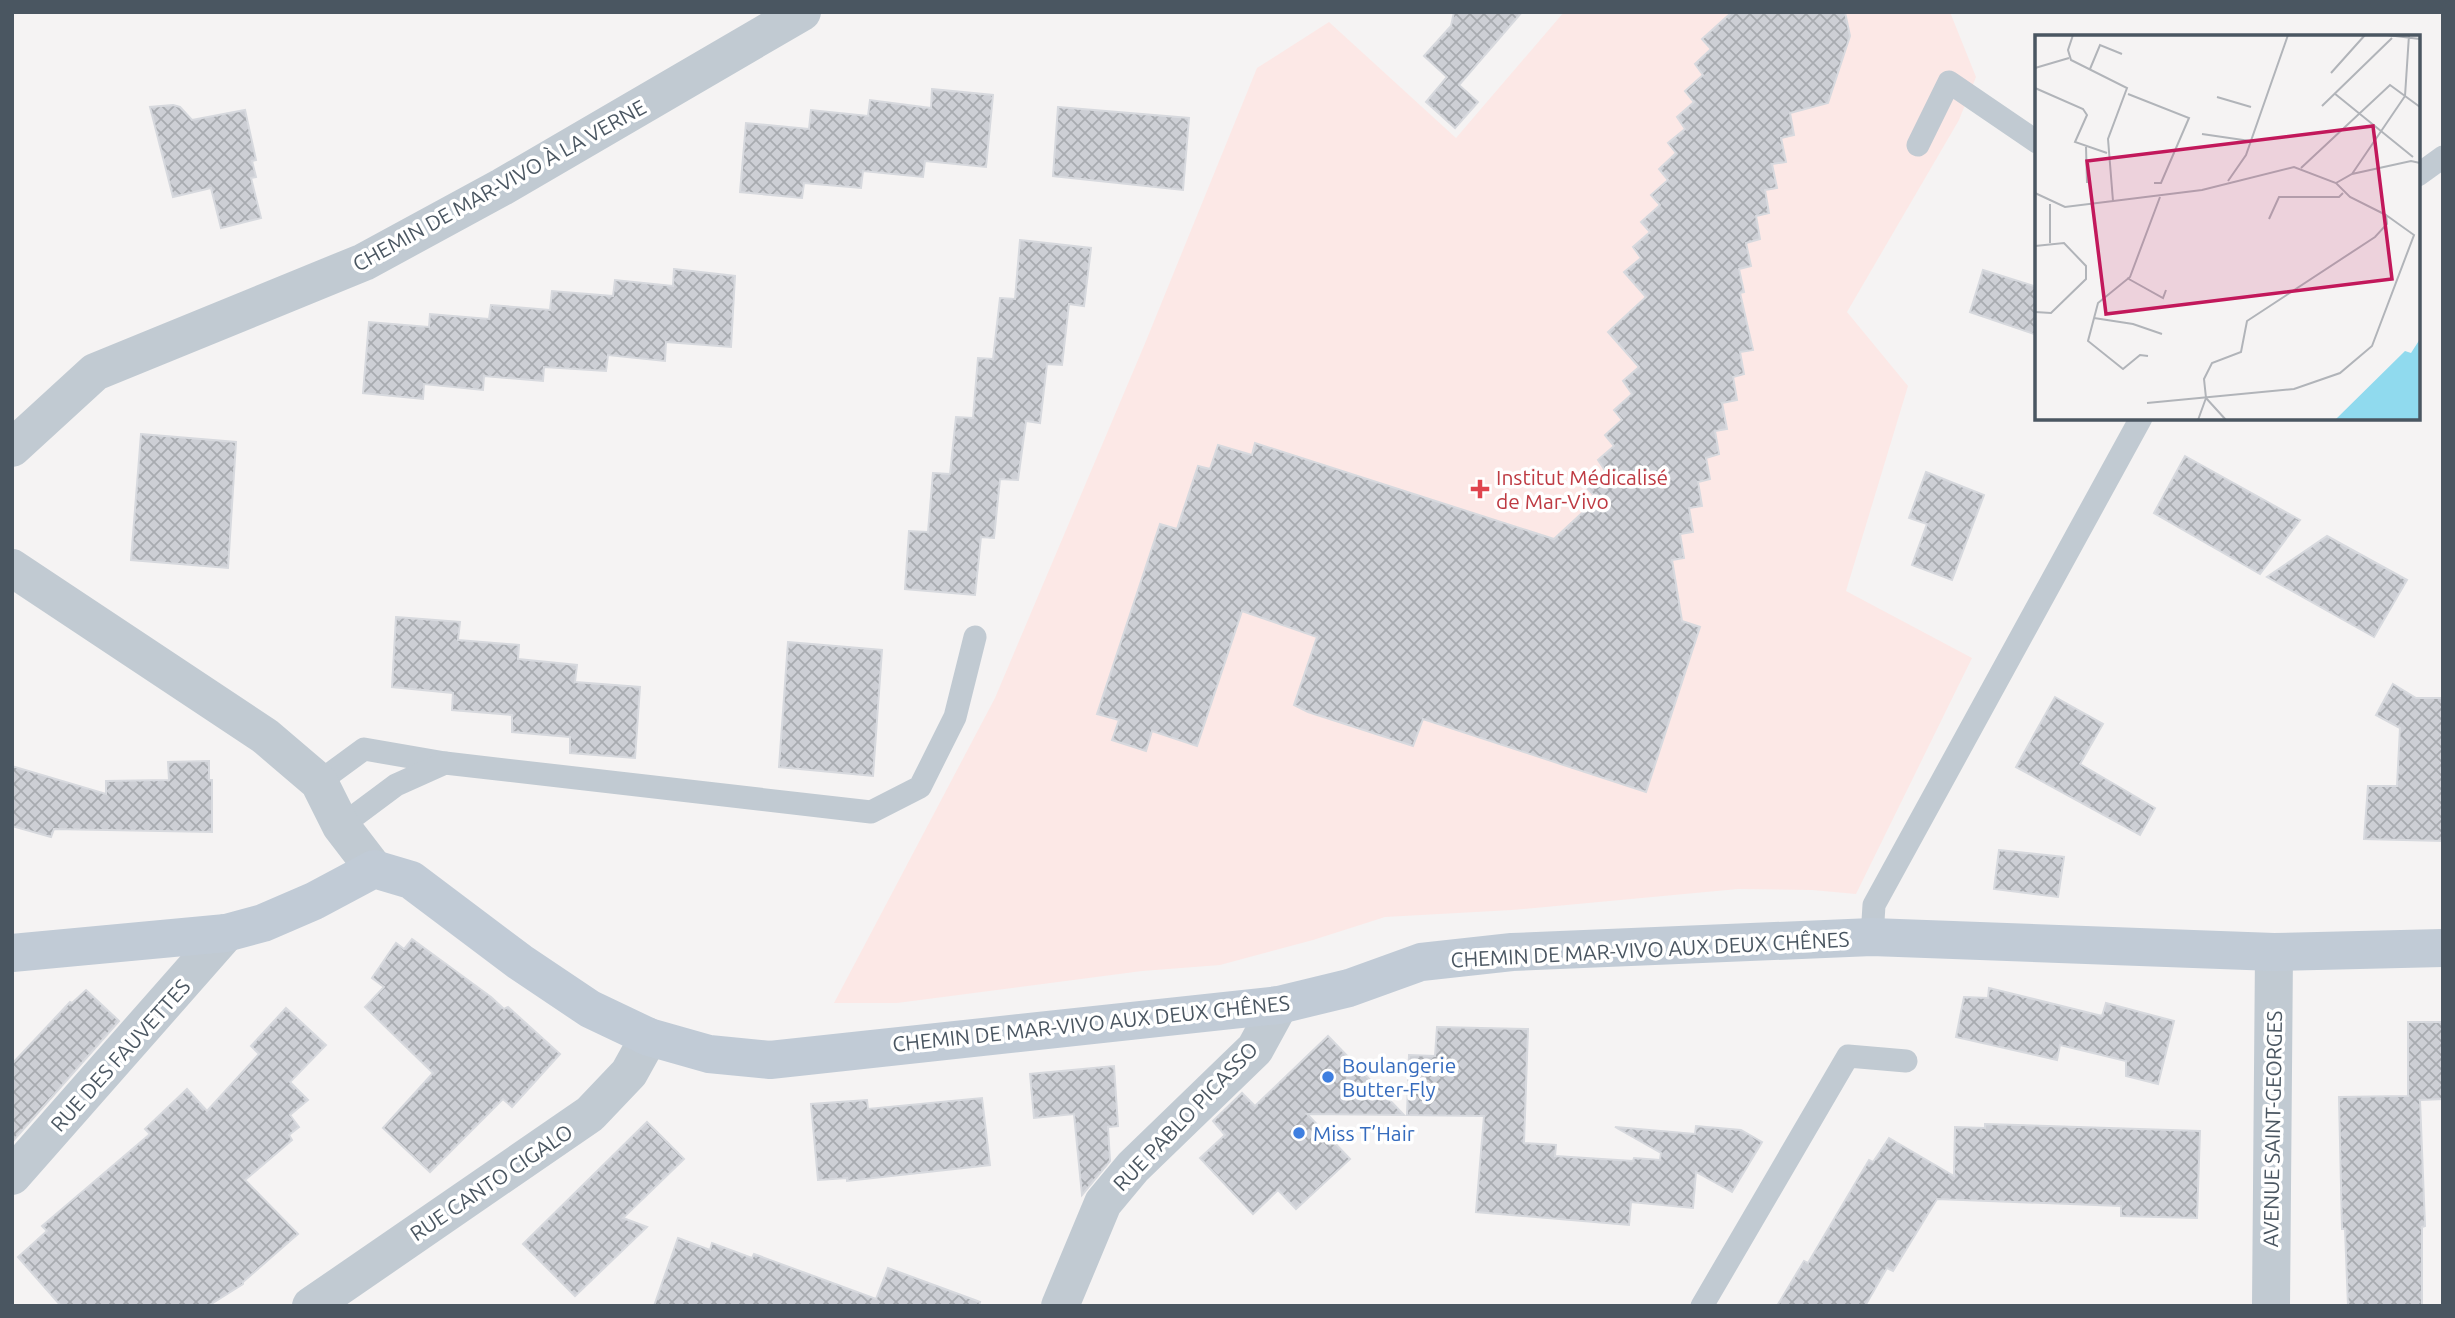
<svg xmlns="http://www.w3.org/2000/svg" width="2455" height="1318" font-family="Ubuntu,sans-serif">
	<defs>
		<pattern id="building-cross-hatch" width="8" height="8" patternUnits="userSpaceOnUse" patternTransform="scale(1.75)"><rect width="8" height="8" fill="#cdcfd5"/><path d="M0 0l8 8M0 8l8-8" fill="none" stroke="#a8abb0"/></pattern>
	</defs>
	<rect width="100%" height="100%" fill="#f5f3f3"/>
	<polygon fill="#fce8e6" points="1564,12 1950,12 1976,77 1959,120 1847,312 1908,386 1846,591 1972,658 1856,894 1812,890 1738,889 1512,910 1385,917 1313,940 1220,965 1142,971 897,1003 834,1003 995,698 1146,341 1257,68 1329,22 1456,138"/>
	<g fill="url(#building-cross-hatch)" stroke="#d7d9de" stroke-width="2">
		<polygon points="1454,12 1522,12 1459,85 1478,102 1455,128 1426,102 1447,77 1424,56 1451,26"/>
		<polygon points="1732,12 1845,12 1850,36 1828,103 1790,113 1794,135 1781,138 1786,162 1772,164 1777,188 1765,190 1769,213 1756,216 1760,239 1746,243 1751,266 1739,269 1744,292 1740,293 1753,350 1740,352 1744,374 1733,377 1737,400 1722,403 1727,429 1715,431 1719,454 1706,458 1710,479 1698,482 1702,506 1689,508 1693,532 1680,534 1684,558 1672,560 1682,621 1700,627 1646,792 1423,719 1413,746 1308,712 1294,705 1317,637 1242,611 1197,746 1152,731 1146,751 1112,740 1119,720 1097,714 1160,524 1177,529 1198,466 1210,469 1218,445 1252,455 1255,443 1554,539 1597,499 1588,489 1606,472 1598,460 1614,446 1605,435 1622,420 1614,410 1632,394 1623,381 1639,367 1608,332 1646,297 1624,272 1641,258 1633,247 1650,232 1641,222 1660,205 1651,195 1668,180 1659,169 1676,153 1668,143 1685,129 1677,117 1694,102 1685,91 1703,75 1695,64 1711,49 1702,39"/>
		<polygon points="932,89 993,95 986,167 925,161 923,177 863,171 861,188 804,183 802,198 740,192 746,123 809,129 811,110 868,116 870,100 931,108"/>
		<polygon points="173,105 180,107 192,120 245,110 256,160 252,161 256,177 251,178 261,218 221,228 211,188 173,197 150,107"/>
		<polygon points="1058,107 1189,118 1183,190 1053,176"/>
		<polygon points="1020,240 1091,248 1084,306 1069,304 1062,365 1047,364 1040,423 1026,421 1018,480 1000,479 994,538 981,537 975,595 905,589 909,531 928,532 933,473 950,474 956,417 973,418 978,358 993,359 1000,298 1015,299"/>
		<polygon points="674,269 735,276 731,347 666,342 665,361 608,355 606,371 544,367 543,381 484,376 483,390 424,384 423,399 363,393 369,322 429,327 430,314 489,319 491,305 550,310 552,291 613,296 615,280 673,286"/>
		<polygon points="1983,270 2037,287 2037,335 1970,312"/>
		<polygon points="141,434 236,442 228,568 131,560"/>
		<polygon points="2185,456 2300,520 2260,574 2154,513"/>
		<polygon points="1926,472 1984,495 1952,580 1912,565 1927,524 1909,518"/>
		<polygon points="2327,536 2407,580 2374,637 2267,577"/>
		<polygon points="396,617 460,622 458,640 519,645 518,659 577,665 575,682 640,687 635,758 570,753 570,737 512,732 512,715 452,710 453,693 392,687"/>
		<polygon points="788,642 882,650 873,776 779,767"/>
		<polygon points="2393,684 2416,698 2443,698 2443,841 2364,839 2368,786 2397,786 2400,728 2376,715"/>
		<polygon points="2055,697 2103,724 2080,764 2155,808 2140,835 2016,767"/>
		<polygon points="209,761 209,780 212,780 212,832 54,829 51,837 12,826 12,766 106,794 106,781 169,780 168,762"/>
		<polygon points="1999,850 2064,857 2058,897 1994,889"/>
		<polygon points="412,939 491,997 504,1009 508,1007 560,1054 512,1107 503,1099 430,1172 383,1128 433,1073 365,1007 384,987 372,978 396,943 404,949"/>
		<polygon points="1989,988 2102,1016 2106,1003 2174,1021 2158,1084 2126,1076 2126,1061 2060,1045 2057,1060 1956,1037 1964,997 1988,998"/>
		<polygon points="86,990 119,1021 12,1142 12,1064 70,1002 72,1003"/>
		<polygon points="286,1008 326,1045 290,1082 308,1100 290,1115 299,1127 289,1135 292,1140 245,1180 298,1234 243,1282 243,1284 208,1306 61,1306 18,1257 47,1231 42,1226 150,1134 145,1129 187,1089 207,1111 259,1054 251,1046"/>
		<polygon points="2408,1022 2443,1022 2443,1099 2420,1100 2425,1226 2422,1227 2422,1306 2348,1306 2345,1229 2342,1229 2339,1097 2408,1096"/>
		<polygon points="1437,1027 1528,1029 1524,1143 1556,1145 1555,1156 1633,1161 1634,1158 1660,1160 1661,1153 1615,1127 1695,1134 1696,1126 1741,1130 1762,1142 1732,1192 1696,1172 1693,1208 1631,1202 1629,1225 1476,1212 1484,1116 1407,1115 1409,1055 1435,1056"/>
		<polygon points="1328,1036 1404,1115 1307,1114 1350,1159 1296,1209 1278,1190 1253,1214 1200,1158 1225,1135 1213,1121 1242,1093 1255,1106"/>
		<polygon points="1114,1066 1118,1126 1108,1127 1110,1161 1082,1195 1074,1114 1034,1118 1030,1074"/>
		<polygon points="982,1098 990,1165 847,1181 847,1178 818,1180 811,1104 867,1100 868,1109"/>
		<polygon points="647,1122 684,1159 623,1218 647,1227 575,1296 523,1244"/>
		<polygon points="1985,1124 2200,1131 2197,1218 2121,1216 2121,1206 1937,1199 1893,1271 1887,1268 1865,1306 1777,1306 1804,1261 1808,1263 1869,1160 1873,1162 1889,1138 1954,1176 1955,1127 1985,1128"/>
		<polygon points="678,1238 710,1250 712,1243 752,1258 754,1254 876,1299 888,1268 980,1302 979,1306 654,1306"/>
	</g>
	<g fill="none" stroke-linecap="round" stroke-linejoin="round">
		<g stroke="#c1cad2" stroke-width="23">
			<polyline points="1918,145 1949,82 2037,142"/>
			<polyline points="2418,175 2443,157"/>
			<polyline points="319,782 364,749 445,763 871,812 920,787 955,717 975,637"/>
			<polyline points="341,826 396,785 445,763"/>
			<polyline points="1872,937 1874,905 2141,418"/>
			<polyline points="1702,1306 1848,1056 1906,1061"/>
		</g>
		<g stroke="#c1cad2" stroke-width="38">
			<polyline points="12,448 95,372 364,262 502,187 802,12"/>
			<polyline points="12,568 265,736 319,782 341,826 374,869"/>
			<polyline points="12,1176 226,933"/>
			<polyline points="311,1306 590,1114 629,1073 649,1037"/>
			<polyline points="1060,1306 1103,1203 1133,1167 1255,1049 1279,1005"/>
			<polyline points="2271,1306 2274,952"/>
		</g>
		<polyline stroke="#c1cbd6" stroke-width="38" points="12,953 226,933 263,923 314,901 374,869 411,880 520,962 590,1009 649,1037 709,1054 770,1060 1279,1005 1349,988 1421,962 1512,952 1872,937 2274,952 2443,948"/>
	</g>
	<path fill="#e0444e" stroke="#fff" stroke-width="2.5" d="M1476.5 478.5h7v7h7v7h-7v7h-7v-7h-7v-7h7z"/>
	<g fill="#3f7fe0" stroke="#fff" stroke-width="2.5">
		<circle cx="1328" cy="1077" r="7"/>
		<circle cx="1299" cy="1133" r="7"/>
	</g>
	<g text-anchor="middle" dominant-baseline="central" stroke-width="7" stroke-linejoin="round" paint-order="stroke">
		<g font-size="21" fill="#4a5661" stroke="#fff">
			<text transform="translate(499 185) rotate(-29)">CHEMIN DE MAR-VIVO À LA VERNE</text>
			<text transform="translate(1650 949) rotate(-3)">CHEMIN DE MAR-VIVO AUX DEUX CHÊNES</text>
			<text transform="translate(1091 1023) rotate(-6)">CHEMIN DE MAR-VIVO AUX DEUX CHÊNES</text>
			<text transform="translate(120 1055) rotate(-48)">RUE DES FAUVETTES</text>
			<text transform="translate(1185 1116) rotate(-46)">RUE PABLO PICASSO</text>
			<text transform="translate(2272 1129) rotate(-89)">AVENUE SAINT-GEORGES</text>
			<text transform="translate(491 1182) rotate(-34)">RUE CANTO CIGALO</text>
		</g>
		<g font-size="21" fill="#be3a42" stroke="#fff" text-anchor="start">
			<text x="1496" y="477">Institut Médicalisé<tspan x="1496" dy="24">de Mar-Vivo</tspan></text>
		</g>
		<g font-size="21" fill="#366cbe" stroke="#fff" text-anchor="start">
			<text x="1342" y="1065">Boulangerie<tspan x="1342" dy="24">Butter-Fly</tspan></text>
			<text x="1313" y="1133">Miss T’Hair</text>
		</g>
	</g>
	<g transform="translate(2035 35)">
		<rect width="385" height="385" fill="#f5f3f3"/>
		<path d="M 385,304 L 385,385 L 300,385 L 370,316 L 376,318 Z" fill="#90daee"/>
		<path fill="none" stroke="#b1b4b9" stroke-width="2" d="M 38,0 L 33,15 L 36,25 L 92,53 L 73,104 L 78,166M 352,0 L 385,4M 0,33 L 34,23M 55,34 L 65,10 L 87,19M 296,38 L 330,0M 0,53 L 48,74 L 52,80 L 40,107 L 72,118M 299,58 L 378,122M 93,59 L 154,83 L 126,148 L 119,148M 370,61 L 374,0M 182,62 L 216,72M 287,71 L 357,3M 167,99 L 215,106M 51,112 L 52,148M 266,133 L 355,50 L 385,72M 317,139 L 370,61M 193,146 L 211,120 L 253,0M 301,148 L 317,139 L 376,126 L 385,128M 0,158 L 30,172 L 167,155 L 259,132 L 301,148 L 315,162 L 351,180 L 352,189 L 340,202 L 212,286 L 206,317 L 177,328 L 169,344 L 171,363 L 163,385M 234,184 L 244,162 L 304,162 L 308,158M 15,208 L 15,169M 0,211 L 29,208 L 51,231 L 51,244 L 16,278 L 0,277M 92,243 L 128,263 L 131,255M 59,283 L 98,289 L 127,299M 113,321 L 105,320 L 88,334 L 53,306 L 63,268 L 95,242 L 125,162M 171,363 L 191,385M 112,368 L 259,354 L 305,338 L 337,311 L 379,200 L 351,180"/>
		<path fill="#c2185b" fill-opacity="0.15" stroke="#c2185b" stroke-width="3.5" d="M 338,91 L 357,244 L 71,279 L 52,126 Z"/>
		<rect width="385" height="385" fill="none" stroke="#4a5661" stroke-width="3.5"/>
	</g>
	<rect width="2455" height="1318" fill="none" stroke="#4a5661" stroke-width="28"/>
</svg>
